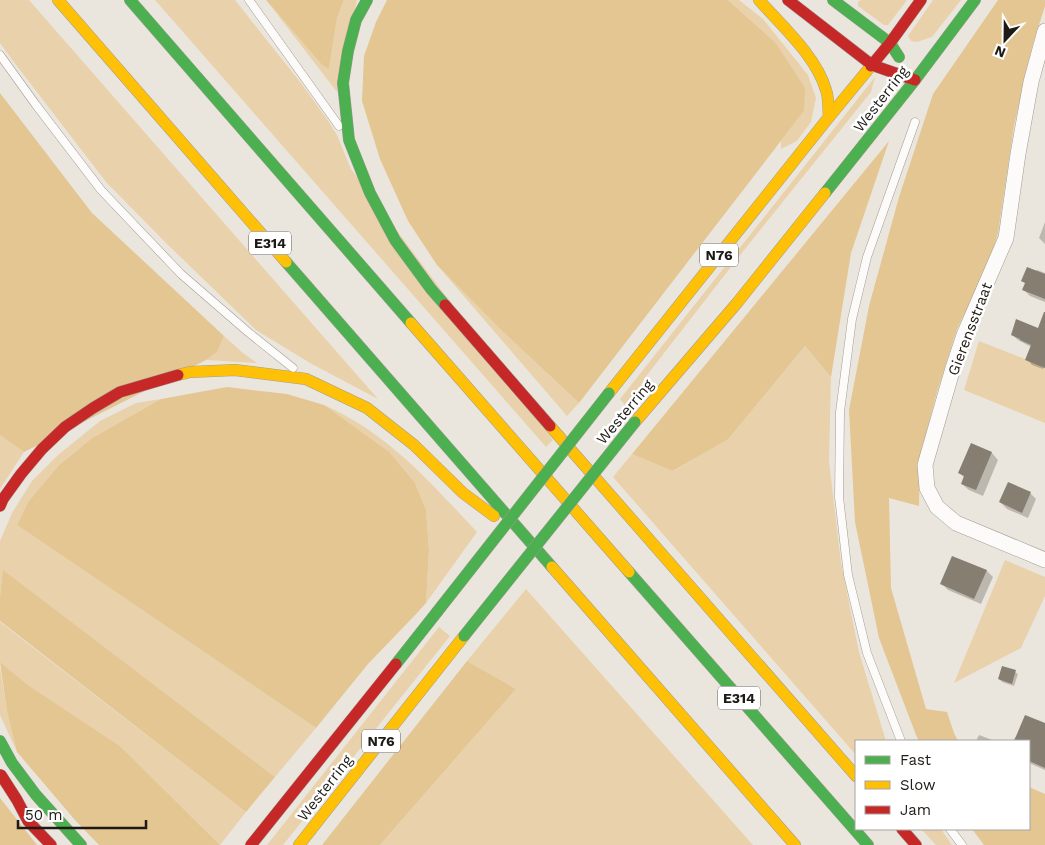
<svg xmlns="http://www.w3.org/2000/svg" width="1045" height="845" font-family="'Work Sans',sans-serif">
	<rect width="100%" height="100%" fill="#ebe6dd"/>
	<g fill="#e9d2ab">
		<polygon points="0,0 29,0 378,399 310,363 256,330 167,244 106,182 13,61 0,43"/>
		<polygon points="155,0 235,0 301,83 327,119 337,135 351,169 553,440 546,447"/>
		<polygon points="344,0 357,0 337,92 270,5 322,65 329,69 337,18"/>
		<polygon points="728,0 739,0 763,19 808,75 816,98 811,122 797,141 781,149 781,141 804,111 775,42"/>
		<polygon points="861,0 907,0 888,25 884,25 858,6 858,2"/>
		<polygon points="933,0 961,0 932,37 917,42 911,41 908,36"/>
		<polygon points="875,77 871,92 741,254 644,379 632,408 629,410 620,399"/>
		<polygon points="437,265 501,330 579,403 567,416"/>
		<polygon points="224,336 243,353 257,363 206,360 217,352"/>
		<polygon points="979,341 1045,367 1045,423 964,390"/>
		<polygon points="805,346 831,377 829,461 841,563 859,652 886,741 856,741 856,755 613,477 632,454 674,471 730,437"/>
		<polygon points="161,399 92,438 58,466 28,502 17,525 316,728 275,777 3,571 0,596 0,541 12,513 32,481 58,455 100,421 136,403"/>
		<path d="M 324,405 C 388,433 430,482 477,532 L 426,603 L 429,550 L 426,510 L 415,483 Z"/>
		<polygon points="0,435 24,452 0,489"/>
		<polygon points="1005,560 1045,577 1045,596 1021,648 954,683"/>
		<polygon points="526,589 753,845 380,845 516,689 467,661"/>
		<polygon points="0,622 246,812 220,845 120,746 28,685 0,662"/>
		<polygon points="439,627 450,636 283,845 267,845"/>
		<polygon points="0,667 7,711 17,752 0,715"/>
		<polygon points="921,829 941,829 952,845 936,845"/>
	</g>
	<g fill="#e3c692">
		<polygon points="266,0 344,0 337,18 329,69 322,65"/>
		<polygon points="387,0 728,0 775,42 805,88 804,111 579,403 501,330 437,265 408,221 380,159 362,101 364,56 376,22"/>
		<polygon points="998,0 1045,0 1045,6 1033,44 1014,126 998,233 989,265 957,329 937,392 920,456 919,506 889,498 891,588 926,709 947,712 954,733 958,741 919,741 916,735 879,638 855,522 849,410 869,306 899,197 933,94"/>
		<polygon points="0,93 92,213 224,336 217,352 206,360 24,452 0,435"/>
		<polygon points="889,141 851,253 831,377 805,346 730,437 728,439 673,471 632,454"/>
		<polygon points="227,387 287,394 324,405 389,452 415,483 426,510 429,550 426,603 418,612 368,664 316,728 17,525 28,502 58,466 92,438 161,399"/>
		<polygon points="3,570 275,777 246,812 0,621 0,596"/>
		<polygon points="467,661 516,689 380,845 322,845"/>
		<polygon points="0,662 28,685 120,746 220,845 99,845 75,820 17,752 7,711"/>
		<polygon points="1029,787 1045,794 1045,845 984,845 972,829 1029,829"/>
		<polygon points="0,798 37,845 0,845"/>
	</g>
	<g fill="#0003">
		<polygon points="1045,222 1045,244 1039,238"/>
		<polygon points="1037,270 1045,273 1045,302 1030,296 1024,290 1026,284"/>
		<polygon points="1045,332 1045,364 1043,369 1032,365 1027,359 1031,347 1018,340 1012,335"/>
		<polygon points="971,445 992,453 998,460 983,496 969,490 962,484 965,478 959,472"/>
		<polygon points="1030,493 1036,499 1028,518 1007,509 1000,502"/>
		<polygon points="973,565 987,571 993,577 981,604 948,590 941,583"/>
		<polygon points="1015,672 1018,674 1014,686 1002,682 999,679"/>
		<polygon points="1045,724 1045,770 1029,763 1029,741 1014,741 1015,737 1017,738"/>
		<polygon points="979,735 995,741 976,741"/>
	</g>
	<g fill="#867f71">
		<polygon points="1027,267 1045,274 1045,299 1022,290 1025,283 1021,281"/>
		<polygon points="1044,312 1045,312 1045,368 1025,360 1031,345 1020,340 1020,339 1011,335 1016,319 1038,328"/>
		<polygon points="971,443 992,452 976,490 961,484 964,476 958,473"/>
		<polygon points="1008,482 1031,492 1022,513 999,502"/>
		<polygon points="952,556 987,570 974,599 940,584"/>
		<polygon points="1002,666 1016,670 1012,684 998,679"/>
		<polygon points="1025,715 1045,723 1045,768 1029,761 1029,741 1014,741"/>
	</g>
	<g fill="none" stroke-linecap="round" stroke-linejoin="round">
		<g stroke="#a09c95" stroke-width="9">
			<g id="lane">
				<polyline points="249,0 339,126"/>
				<polyline points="0,55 36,105 101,190 181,274 248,332 293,368"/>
				<polyline points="901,741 867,653 848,575 839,497 840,412 852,319 867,257 915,122"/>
				<polyline points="950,829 962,845"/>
			</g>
		</g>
		<g stroke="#a09c95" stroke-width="16">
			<polyline id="street" points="1045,31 1031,82 1018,154 1006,238 964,335 953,368 925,465 927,488 937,507 956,523 1045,560"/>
		</g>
		<g stroke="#a09c95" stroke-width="12">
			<g id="fast">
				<polyline points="130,0 411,323"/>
				<polyline points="367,0 356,20 348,51 343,83 349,140 370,193 395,240 431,289 445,305"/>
				<polyline points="833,0 890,43 899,57"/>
				<polyline points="825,193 915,80 975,0"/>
				<polyline points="286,262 552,567"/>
				<polyline points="629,572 868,845"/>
				<polyline points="396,664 437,612"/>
				<polyline points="0,741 12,763 36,795 81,845"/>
			</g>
		</g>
		<g stroke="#a09c95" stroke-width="12">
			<g id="slow">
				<polyline points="58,0 286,262"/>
				<path d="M 759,0 C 782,26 816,56 826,90 C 829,98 828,108 829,117"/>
				<polyline points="411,323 629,572"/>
				<polyline points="178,375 190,372 235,370 306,379 367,408 414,445 463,493 494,516"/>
				<polyline points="609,393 829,117 871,66"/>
				<polyline points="635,422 737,303 825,193"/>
				<polyline points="550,426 856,776"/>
				<polyline points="552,567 795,845"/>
				<polyline points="299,845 464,636"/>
			</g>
		</g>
		<g stroke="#a09c95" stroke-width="12">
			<g id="jam">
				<polyline points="788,0 872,65 915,80"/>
				<polyline points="871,66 890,43 921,0"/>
				<polyline points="445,305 550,426"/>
				<polyline points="0,506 3,499 21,474 42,449 65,427 93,408 120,392 178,375"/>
				<polyline points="1,775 17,800 28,821 51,845"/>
				<polyline points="902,829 916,845"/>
				<polyline points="251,845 396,664"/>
			</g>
		</g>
		<use href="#lane" stroke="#fcfbfa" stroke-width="8"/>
		<use href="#street" stroke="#fcfbfa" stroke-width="15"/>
		<use href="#fast" stroke="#4caf50" stroke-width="11"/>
		<use href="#slow" stroke="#ffc107" stroke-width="11"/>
		<use href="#jam" stroke="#c62828" stroke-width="11"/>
		<g stroke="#a09c95" stroke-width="12" stroke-linecap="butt">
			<g id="fast-bridge">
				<polyline points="437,612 609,393"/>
				<polyline points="464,636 635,422"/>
			</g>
		</g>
		<use href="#fast-bridge" stroke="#4caf50" stroke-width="11"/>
	</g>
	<g text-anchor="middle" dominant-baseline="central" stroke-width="5" stroke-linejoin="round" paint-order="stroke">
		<g fill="#fff" stroke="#625f5b" stroke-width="1">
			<rect x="249" y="231.5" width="42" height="23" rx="4"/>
			<rect x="700" y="243.5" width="38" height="23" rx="4"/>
			<rect x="718" y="686.5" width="42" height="23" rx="4"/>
			<rect x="362" y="729.5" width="38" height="23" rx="4"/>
		</g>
		<g font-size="14" font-weight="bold" fill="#1e1a15">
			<text x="270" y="243">E314</text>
			<text x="719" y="255">N76</text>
			<text x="739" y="698">E314</text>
			<text x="381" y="741">N76</text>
		</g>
		<g font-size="15" fill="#1e1a15" stroke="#fff">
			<text transform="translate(881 99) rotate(-52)">Westerring</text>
			<text transform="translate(970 329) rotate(-69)">Gierensstraat</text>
			<text transform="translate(625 412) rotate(-50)">Westerring</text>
			<text transform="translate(325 788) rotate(-52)">Westerring</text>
		</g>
	</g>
	<rect x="855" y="740" width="175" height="90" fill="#ffffff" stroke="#a5a3a1"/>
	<rect x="865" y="756" width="25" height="8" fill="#4caf50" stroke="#a5a3a1"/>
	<text x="900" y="765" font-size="15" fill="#1e1a15">Fast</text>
	<rect x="865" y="781" width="25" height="8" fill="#ffc107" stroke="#a5a3a1"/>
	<text x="900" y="790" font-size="15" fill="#1e1a15">Slow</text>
	<rect x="865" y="806" width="25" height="8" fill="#c62828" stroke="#a5a3a1"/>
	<text x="900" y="815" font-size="15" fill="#1e1a15">Jam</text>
	<g transform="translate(1005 40) rotate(202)" stroke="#ffffff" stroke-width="4" paint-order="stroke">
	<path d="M0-4L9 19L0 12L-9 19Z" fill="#1e1a15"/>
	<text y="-8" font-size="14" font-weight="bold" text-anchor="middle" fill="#1e1a15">N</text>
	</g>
	<path d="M18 820v8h128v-8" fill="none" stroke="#1e1a15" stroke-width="2.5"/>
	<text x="25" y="820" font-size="15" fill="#1e1a15" stroke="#ffffff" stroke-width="4" paint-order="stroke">50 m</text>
</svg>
